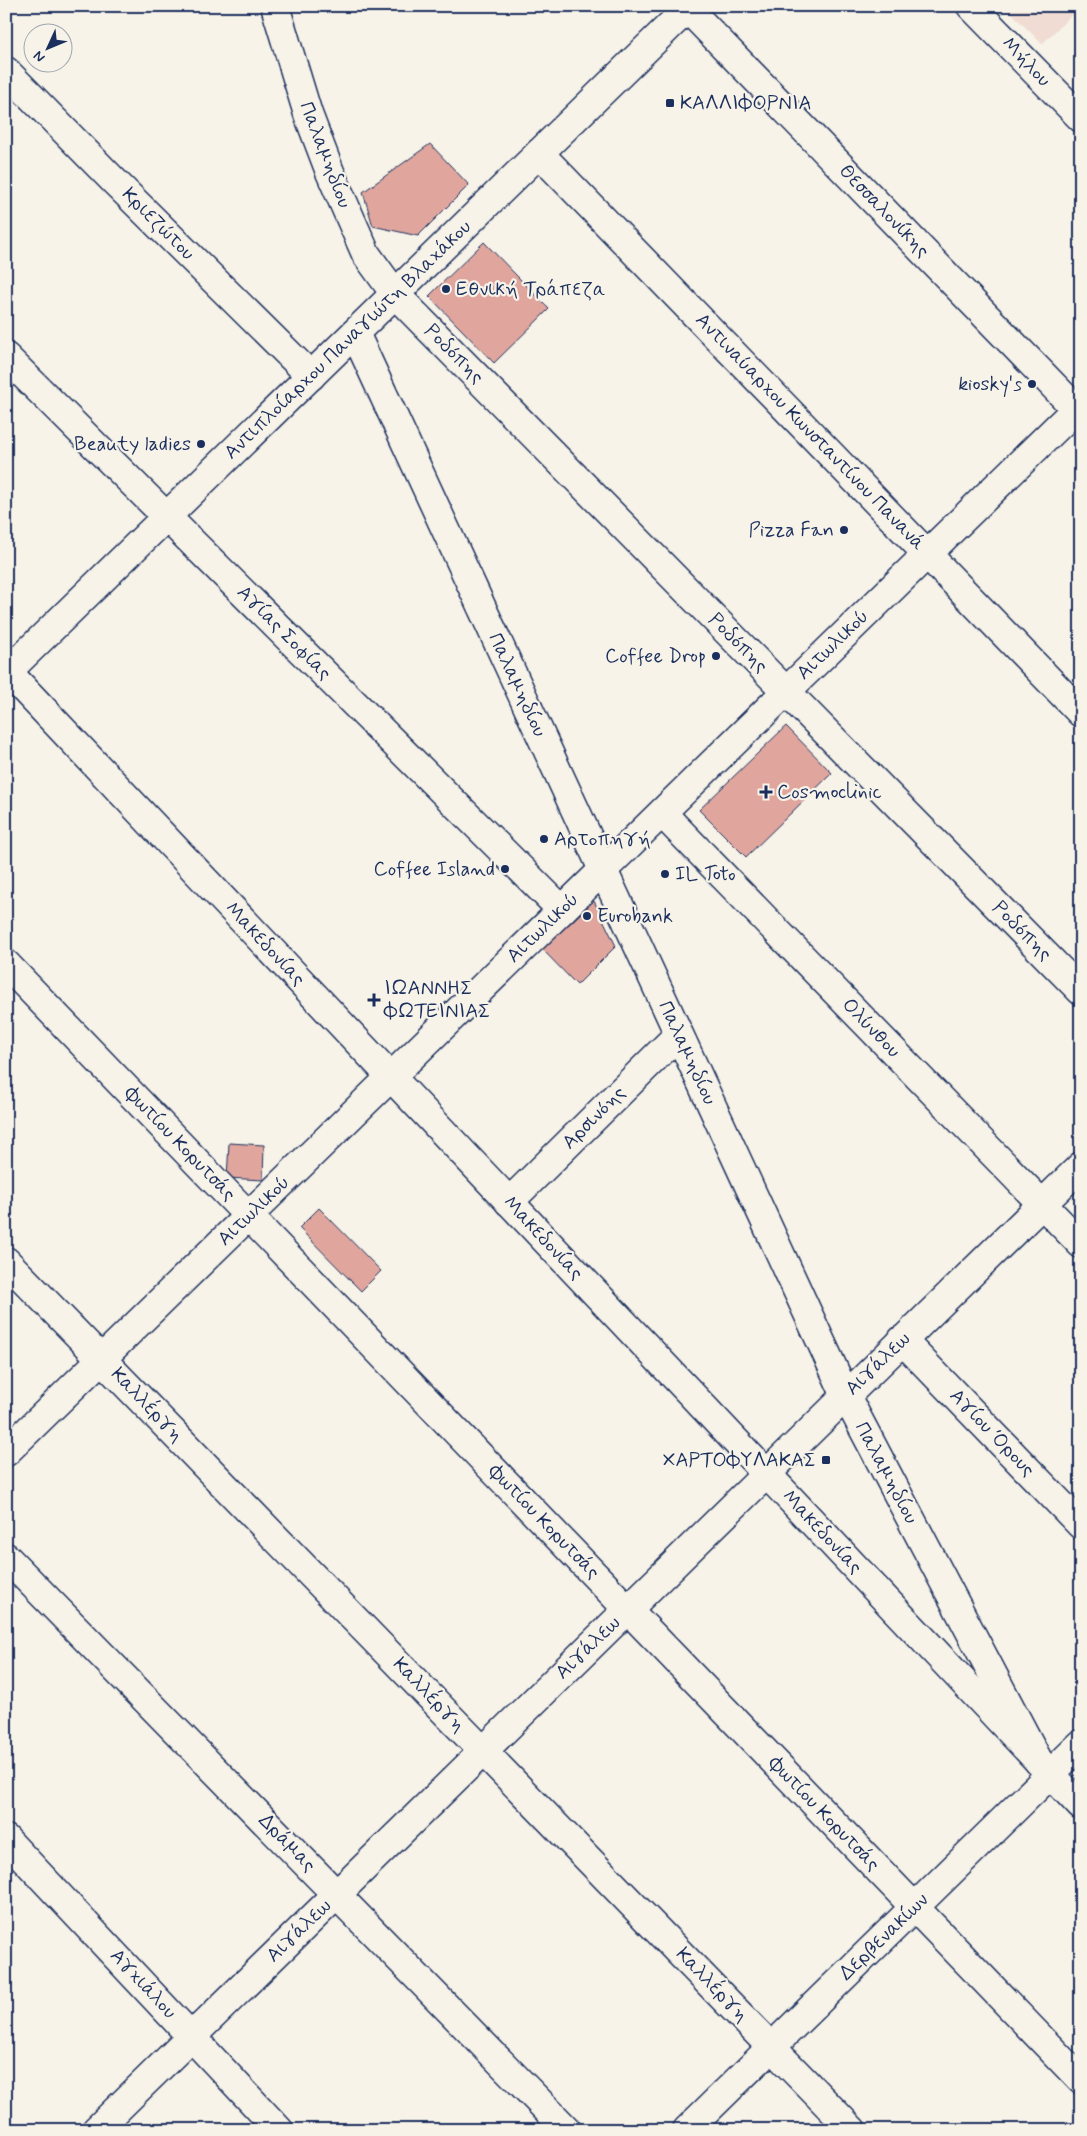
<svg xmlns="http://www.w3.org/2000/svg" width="1087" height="2136" font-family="Mynerve,sans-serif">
	<rect width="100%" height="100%" fill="#f7f3e8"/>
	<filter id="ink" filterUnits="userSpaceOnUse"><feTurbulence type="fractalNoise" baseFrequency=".02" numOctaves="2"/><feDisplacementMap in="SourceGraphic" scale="10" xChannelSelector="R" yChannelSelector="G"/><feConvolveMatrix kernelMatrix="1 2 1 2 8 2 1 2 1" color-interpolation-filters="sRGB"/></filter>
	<g filter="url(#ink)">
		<polygon fill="#f0dcd2" points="1005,6 1081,6 1042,44"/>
		<g fill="#e0a69e" stroke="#1b2f5e">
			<polygon points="430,144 469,185 418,236 373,226 363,192"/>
			<polygon points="484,242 549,309 494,363 429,296"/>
			<polygon points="786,726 832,773 746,857 699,810"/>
			<polygon points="594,901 616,946 577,985 542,949"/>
			<polygon points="229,1143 264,1145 263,1180 227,1178"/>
			<polygon points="319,1208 381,1271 361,1291 299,1228"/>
		</g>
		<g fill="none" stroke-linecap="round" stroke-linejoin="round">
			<g stroke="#1b2f5e" stroke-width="31">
				<g id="minor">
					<polyline points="275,6 308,114 330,172 366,254 395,294 1081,991"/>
					<polyline points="971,6 1081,118"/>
					<polyline points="688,9 1081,414"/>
					<polyline points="6,71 114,181 311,376"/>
					<polyline points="539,153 1081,713"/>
					<polyline points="355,333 846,1396 1039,1762"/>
					<polyline points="6,357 562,910"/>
					<polyline points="6,670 1081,1806"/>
					<polyline points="6,673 690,6"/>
					<polyline points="662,813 1081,1244"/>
					<polyline points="6,964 1081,2080"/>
					<polyline points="509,1202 678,1035"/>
					<polyline points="6,1261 852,2130"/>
					<polyline points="902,1340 1081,1525"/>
					<polyline points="6,1452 1081,404"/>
					<polyline points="6,1557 567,2130"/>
					<polyline points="6,1839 279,2130"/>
					<polyline points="96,2130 1081,1166"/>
					<polyline points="687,2130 1081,1744"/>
				</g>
			</g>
			<use href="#minor" stroke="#f7f3e8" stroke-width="28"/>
		</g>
	</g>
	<g fill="#1b2f5e" stroke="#f7f3e8" stroke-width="2">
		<rect x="665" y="98" width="10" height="10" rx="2.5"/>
		<circle cx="446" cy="289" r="5"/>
		<circle cx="1032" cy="384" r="5"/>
		<circle cx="201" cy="444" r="5"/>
		<circle cx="844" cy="530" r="5"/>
		<circle cx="716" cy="656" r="5"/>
		<path d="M763.5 784.5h5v5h5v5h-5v5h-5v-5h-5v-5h5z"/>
		<circle cx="544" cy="839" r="5"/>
		<circle cx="505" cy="869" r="5"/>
		<circle cx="665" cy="874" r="5"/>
		<circle cx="587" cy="916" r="5"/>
		<path d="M371.5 992.5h5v5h5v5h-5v5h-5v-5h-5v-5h5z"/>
		<rect x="821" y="1455" width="10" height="10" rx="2.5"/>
	</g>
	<g text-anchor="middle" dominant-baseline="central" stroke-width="4.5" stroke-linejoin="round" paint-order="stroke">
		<g font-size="20" fill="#1b2f5e" stroke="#f7f3e8">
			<text transform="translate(1026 62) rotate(46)">Μήλου</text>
			<text transform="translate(325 155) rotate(69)">Παλαμηδίου</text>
			<text transform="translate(884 211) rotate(46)">Θεσσαλονίκης</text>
			<text transform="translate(158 224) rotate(45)">Κριεζώτου</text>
			<text transform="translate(348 340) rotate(-44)">Αντιπλοίαρχου Παναγιώτη Βλαχάκου</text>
			<text transform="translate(454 354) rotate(45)">Ροδόπης</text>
			<text transform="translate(810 432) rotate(46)">Αντιναύαρχου Κωνσταντίνου Πανανά</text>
			<text transform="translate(284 633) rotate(45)">Αγίας Σοφίας</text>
			<text transform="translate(738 643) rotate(45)">Ροδόπης</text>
			<text transform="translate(833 645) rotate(-44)">Αιτωλικού</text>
			<text transform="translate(517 685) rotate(65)">Παλαμηδίου</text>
			<text transform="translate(543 928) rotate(-44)">Αιτωλικού</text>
			<text transform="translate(1022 931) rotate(45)">Ροδόπης</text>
			<text transform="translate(265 944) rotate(47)">Μακεδονίας</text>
			<text transform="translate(871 1028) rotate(46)">Ολύνθου</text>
			<text transform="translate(687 1053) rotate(65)">Παλαμηδίου</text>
			<text transform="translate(594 1118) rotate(-45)">Αρσινόης</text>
			<text transform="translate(180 1144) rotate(46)">Φωτίου Κορυτσάς</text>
			<text transform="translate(254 1211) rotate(-44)">Αιτωλικού</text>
			<text transform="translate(543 1238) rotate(47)">Μακεδονίας</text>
			<text transform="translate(878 1364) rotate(-44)">Αιγάλεω</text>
			<text transform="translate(147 1405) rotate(46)">Καλλέργη</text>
			<text transform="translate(992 1433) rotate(46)">Αγίου Όρους</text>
			<text transform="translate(886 1473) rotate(62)">Παλαμηδίου</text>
			<text transform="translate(544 1522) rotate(46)">Φωτίου Κορυτσάς</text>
			<text transform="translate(822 1532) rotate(47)">Μακεδονίας</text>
			<text transform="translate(588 1648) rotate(-44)">Αιγάλεω</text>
			<text transform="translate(429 1695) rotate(46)">Καλλέργη</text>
			<text transform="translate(824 1814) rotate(46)">Φωτίου Κορυτσάς</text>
			<text transform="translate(287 1843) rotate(46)">Δράμας</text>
			<text transform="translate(299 1931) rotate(-44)">Αιγάλεω</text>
			<text transform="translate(884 1937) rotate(-44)">Δερβενακίων</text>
			<text transform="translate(143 1984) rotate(47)">Αγχιάλου</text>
			<text transform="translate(712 1985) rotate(46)">Καλλέργη</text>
		</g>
		<g font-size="20" fill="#1b2f5e" stroke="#f7f3e8" text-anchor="start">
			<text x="680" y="103">ΚΑΛΛΙΦΟΡΝΙΑ</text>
			<text x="456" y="289">Εθνική Τράπεζα</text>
			<text x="1022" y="384" text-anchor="end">kiosky's</text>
			<text x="191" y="444" text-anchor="end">Beauty ladies</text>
			<text x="834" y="530" text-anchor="end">Pizza Fan</text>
			<text x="706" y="656" text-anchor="end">Coffee Drop</text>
			<text x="777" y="792">Cosmoclinic</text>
			<text x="554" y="839">Αρτοπηγή</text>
			<text x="495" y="869" text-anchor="end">Coffee Island</text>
			<text x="675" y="874">IL Toto</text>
			<text x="597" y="916">Eurobank</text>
			<text x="384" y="988">ΙΩΑΝΝΗΣ<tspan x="384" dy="23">ΦΩΤΕΙΝΙΑΣ</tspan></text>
			<text x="816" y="1460" text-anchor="end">ΧΑΡΤΟΦΥΛΑΚΑΣ</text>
		</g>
	</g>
	<rect width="1087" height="2136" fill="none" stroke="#f7f3e8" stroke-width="25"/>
	<rect x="12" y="12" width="1062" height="2111" fill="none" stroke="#1b2f5e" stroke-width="2" filter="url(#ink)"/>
	<g transform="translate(48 48) rotate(226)"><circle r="24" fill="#f7f3e8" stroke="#9fa5b1"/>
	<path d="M0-4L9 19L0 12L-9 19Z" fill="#1b2f5e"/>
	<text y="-8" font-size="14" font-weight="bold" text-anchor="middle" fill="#1b2f5e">N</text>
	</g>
</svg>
